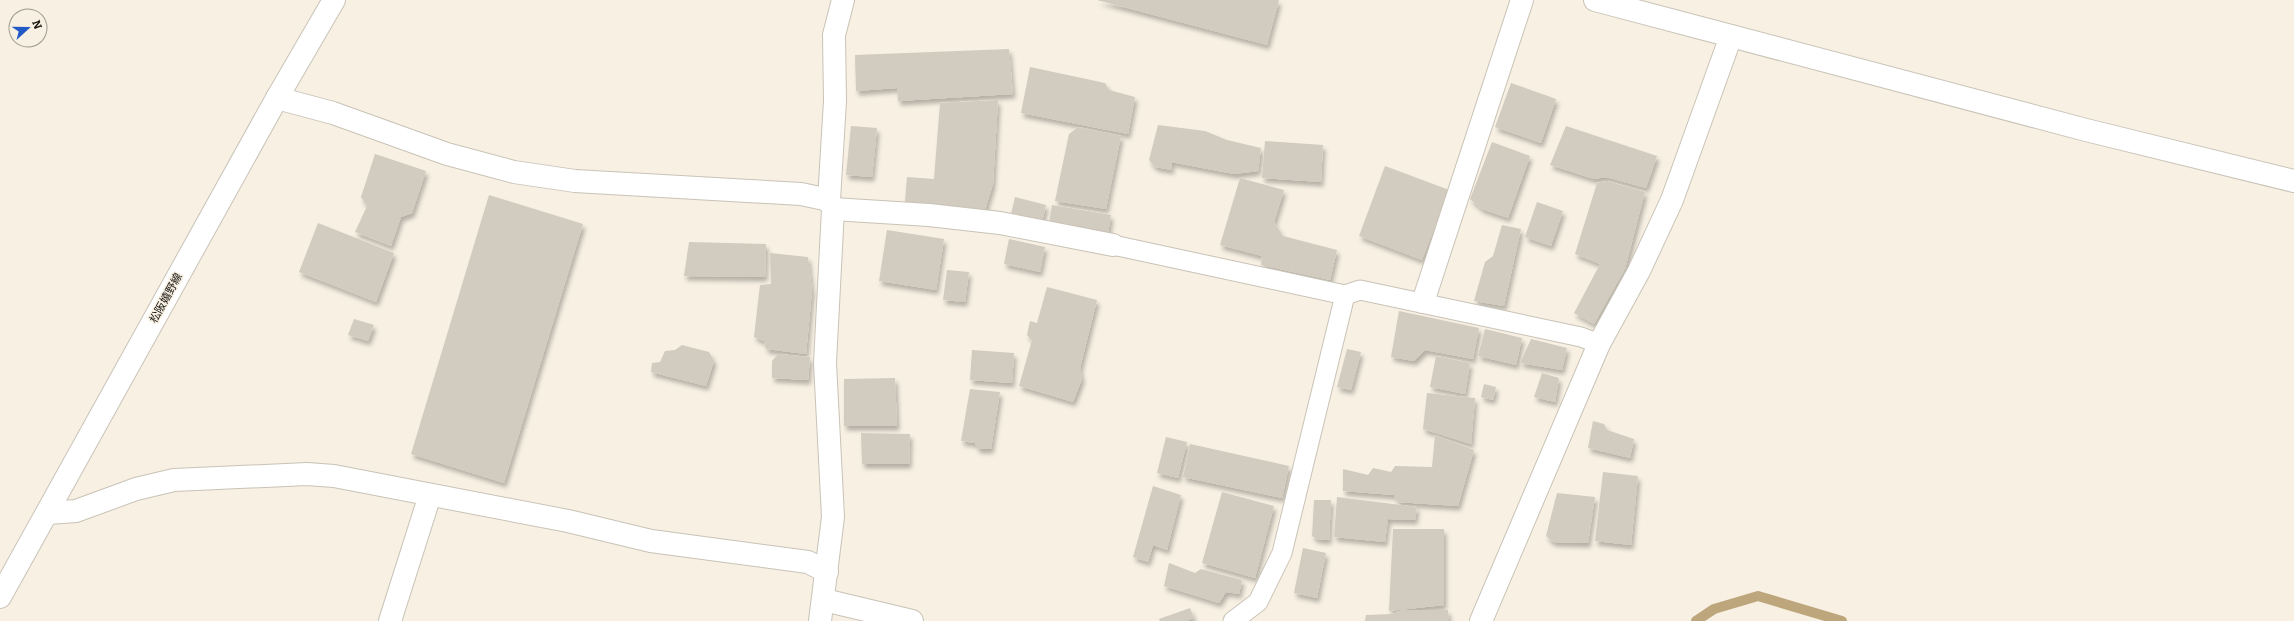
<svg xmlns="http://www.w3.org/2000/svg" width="2294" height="621" font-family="Bitter,'Noto Sans JP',serif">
	<defs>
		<filter id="shadow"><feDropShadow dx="2.5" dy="4.5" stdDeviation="2" flood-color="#0004"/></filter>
	</defs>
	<rect width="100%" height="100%" fill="#f7f0e3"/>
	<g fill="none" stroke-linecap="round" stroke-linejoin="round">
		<polyline stroke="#bda67c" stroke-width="10" points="1696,621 1714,609 1758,596 1842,621"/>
	</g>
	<g fill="#d2cbbf" filter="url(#shadow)">
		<polygon points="1097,0 1279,0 1267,45"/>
		<polygon points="1009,49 1013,94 898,101 897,88 856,91 855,55"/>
		<polygon points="1030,67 1105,83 1109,90 1135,97 1128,134 1021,113"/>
		<polygon points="1511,83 1556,99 1541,143 1495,127"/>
		<polygon points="998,100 993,184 985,210 905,202 907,177 934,179 940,103"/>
		<polygon points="1158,125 1205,131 1227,140 1261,148 1258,171 1234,174 1171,162 1172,170 1155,167 1149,160"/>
		<polygon points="851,126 877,128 872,177 846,175"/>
		<polygon points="1566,126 1657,156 1646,188 1606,177 1594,179 1550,165"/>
		<polygon points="1078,127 1121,136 1106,209 1055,201 1069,134"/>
		<polygon points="1265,141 1323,145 1321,182 1262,178"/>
		<polygon points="1492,142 1530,156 1508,218 1482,209 1470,199"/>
		<polygon points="375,154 426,171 412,213 401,217 391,246 355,232 367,206 361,197"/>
		<polygon points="1385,166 1449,190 1422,260 1359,236"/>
		<polygon points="1240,178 1284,190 1274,222 1283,236 1337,250 1330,280 1261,265 1262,256 1220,245"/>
		<polygon points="1607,181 1645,192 1625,269 1594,324 1574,313 1600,264 1575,254 1597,183"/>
		<polygon points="489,195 583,224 504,483 411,454"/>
		<polygon points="1015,197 1046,205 1042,222 1011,214"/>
		<polygon points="1537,202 1563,211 1551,246 1525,237"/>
		<polygon points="1052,205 1111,215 1108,233 1049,223"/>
		<polygon points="318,223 394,253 376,302 299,272"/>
		<polygon points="1502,225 1521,229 1504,306 1474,301 1485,262 1493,256"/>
		<polygon points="887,230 944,239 936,290 879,281"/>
		<polygon points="1009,239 1045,247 1040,272 1004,264"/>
		<polygon points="689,242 766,244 765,277 684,276"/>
		<polygon points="770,253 808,257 812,291 806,354 766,349 764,341 754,337 760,285 771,284"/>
		<polygon points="947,270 969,272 965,302 943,300"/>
		<polygon points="1047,287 1097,300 1080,368 1082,379 1073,402 1019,386 1032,340 1027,335 1030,321 1037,323"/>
		<polygon points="1399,311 1479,328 1473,359 1425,350 1414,361 1391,357"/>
		<polygon points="354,319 374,325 368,341 348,335"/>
		<polygon points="1485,329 1522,338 1516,365 1478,356"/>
		<polygon points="1531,339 1567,348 1562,370 1520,363"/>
		<polygon points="682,345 709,352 714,361 706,386 651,372 652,363 660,362 665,351 675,350"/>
		<polygon points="1347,349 1361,352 1351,390 1337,387"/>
		<polygon points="972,350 1014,353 1012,383 970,380"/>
		<polygon points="778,354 810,357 808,380 772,378 772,361"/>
		<polygon points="1436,356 1470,363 1465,394 1430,387"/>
		<polygon points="1542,373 1559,378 1555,402 1534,397"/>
		<polygon points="895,378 897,426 844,426 844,379"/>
		<polygon points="1484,384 1496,387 1493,400 1481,397"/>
		<polygon points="970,389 1000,392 991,449 978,449 975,443 961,441"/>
		<polygon points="1427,393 1475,398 1471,444 1423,429"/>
		<polygon points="1593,421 1604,424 1607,430 1634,439 1630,458 1588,448"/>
		<polygon points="861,433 910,434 909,464 862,464"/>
		<polygon points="1435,435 1474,450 1458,506 1397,502 1394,495 1343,491 1343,469 1368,475 1373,468 1391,472 1395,466 1432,467"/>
		<polygon points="1166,437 1187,442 1178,478 1157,473"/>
		<polygon points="1190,444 1289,466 1282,498 1183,477"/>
		<polygon points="1603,472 1638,476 1631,545 1595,541"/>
		<polygon points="1153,486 1181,495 1167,550 1153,545 1148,562 1133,557"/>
		<polygon points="1222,492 1274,506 1255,578 1202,563"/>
		<polygon points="1557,493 1595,497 1588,543 1553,542 1546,536"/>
		<polygon points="1337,497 1417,507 1415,520 1388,519 1385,542 1334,537"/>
		<polygon points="1314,500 1331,500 1329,540 1317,539 1312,536"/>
		<polygon points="1393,529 1444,529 1444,605 1389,611"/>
		<polygon points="1303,548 1326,553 1317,598 1294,593"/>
		<polygon points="1169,563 1195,573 1201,569 1242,580 1239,594 1226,592 1219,603 1164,586"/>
		<polygon points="1190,608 1194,618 1186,621 1160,621 1159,619"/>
		<polygon points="1401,610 1448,610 1449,621 1365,621 1366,615 1393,614"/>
	</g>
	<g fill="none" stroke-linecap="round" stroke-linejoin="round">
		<g stroke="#c9c3b7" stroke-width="21">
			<g id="service">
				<polyline points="1113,245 1345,295"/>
				<polyline points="1233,621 1258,602 1282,553 1345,295 1360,290 1581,337 1599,344"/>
			</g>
		</g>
		<g stroke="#c9c3b7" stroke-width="24">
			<g id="minor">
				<polyline points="1595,0 2086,130 2294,181"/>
				<polyline points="277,98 333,113 447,154 514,172 575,181 801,194 829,200"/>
				<polyline points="833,209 929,215 1000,223 1113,245"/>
				<polyline points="1423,302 1522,0"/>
				<polyline points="48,513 76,511 136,489 174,480 307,474 334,476 568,521 651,541 808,562 827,572"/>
				<polyline points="824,600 912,621"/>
				<polyline points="390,621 430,495"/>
				<polyline points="820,621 833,517 825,363 833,209 829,200 835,101 834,35 843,0"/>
				<polyline points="1481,621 1599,344 1639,271 1672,200 1731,36"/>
			</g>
		</g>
		<g stroke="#c9c3b7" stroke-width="24">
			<polyline id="secondary" points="0,597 277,98 334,0"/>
		</g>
		<use href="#service" stroke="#fff" stroke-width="19"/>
		<use href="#minor" stroke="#fff" stroke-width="22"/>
		<use href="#secondary" stroke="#fff" stroke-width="22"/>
	</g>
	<g text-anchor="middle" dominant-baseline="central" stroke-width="3" stroke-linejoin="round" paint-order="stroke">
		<g font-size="11" fill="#13110d" stroke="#f7f0e3">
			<text transform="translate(166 298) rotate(-61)">松阪嬉野線</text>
		</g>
	</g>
	<g transform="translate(28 28) rotate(69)"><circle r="19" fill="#f7f0e3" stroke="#9c978d"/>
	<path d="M0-3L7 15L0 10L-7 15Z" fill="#2359c6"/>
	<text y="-6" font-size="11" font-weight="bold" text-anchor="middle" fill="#13110d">N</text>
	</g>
</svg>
